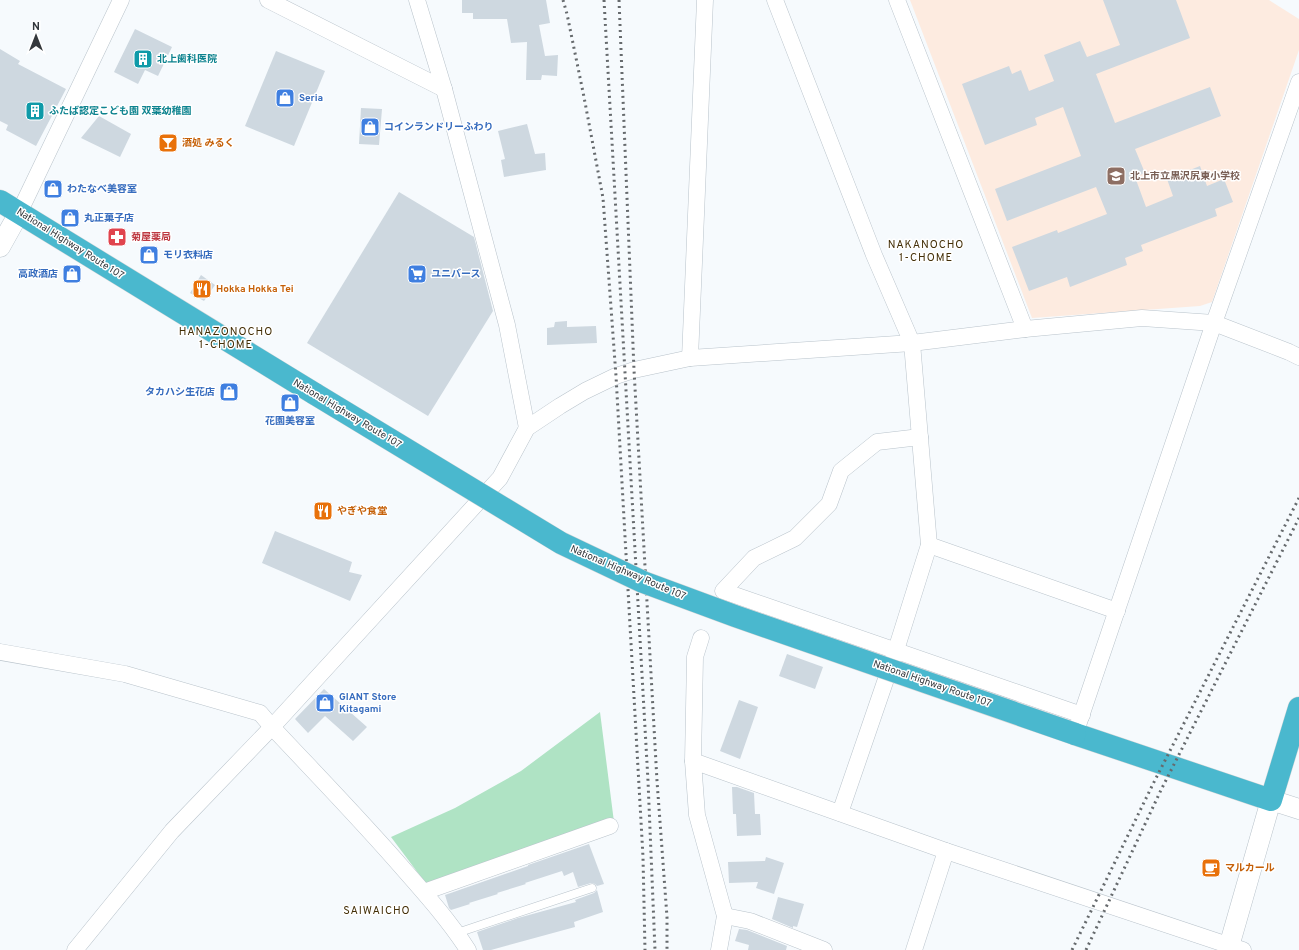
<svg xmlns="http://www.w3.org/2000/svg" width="1299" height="950" font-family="Overpass,'Noto Sans JP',sans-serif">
	<rect width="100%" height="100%" fill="#f6fafd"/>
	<polygon fill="#fdebe0" points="910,0 1269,0 1299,19 1299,50 1212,302 1200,306 1032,318"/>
	<polygon fill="#afe3c4" points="600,712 614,822 427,885 391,837 455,808 521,771"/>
	<g fill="#ced8e0">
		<polygon points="462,0 546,0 550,23 539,25 545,56 558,55 557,76 542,75 541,80 526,80 527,42 511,43 507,19 473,19 473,13 462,13"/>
		<polygon points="1103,0 1176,0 1190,38 1096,74 1115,123 1210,87 1221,116 1135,149 1145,173 1135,177 1146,207 1173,196 1167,179 1200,166 1207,186 1224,179 1233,202 1215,209 1217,216 1141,245 1143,251 1125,258 1127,265 1070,287 1067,277 1029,291 1012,247 1057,230 1058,233 1107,214 1096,187 1007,221 995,189 1081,156 1063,107 1035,118 1037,125 985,145 962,84 1009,66 1012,74 1021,70 1029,91 1054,81 1044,55 1080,41 1087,57 1120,45"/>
		<polygon points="135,29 172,47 158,76 145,70 138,84 114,72"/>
		<polygon points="0,49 20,61 18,64 66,89 36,146 6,130 8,125 0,121"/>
		<polygon points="276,51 325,71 294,146 245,126"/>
		<polygon points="361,108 382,109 379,145 359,144"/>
		<polygon points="99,116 131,134 120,157 81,138"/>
		<polygon points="527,124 535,154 545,153 546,170 504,177 501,160 505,159 498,131"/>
		<polygon points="399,192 474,237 493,311 428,416 307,343"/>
		<polygon points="201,275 215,285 204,301 190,293"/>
		<polygon points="567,321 567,327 596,326 597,343 547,345 547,328 554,327 555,322"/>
		<polygon points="275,531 352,562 349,572 362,575 350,601 262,563"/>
		<polygon points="787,654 823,667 815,689 779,676"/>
		<polygon points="324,689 367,727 353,741 325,716 308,733 295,719"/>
		<polygon points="739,700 758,707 740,759 720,751"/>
		<polygon points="732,787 737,787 754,793 755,814 760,814 761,835 737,836 736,814 733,814"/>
		<polygon points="589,844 604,884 597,886 595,884 591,883 578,887 573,872 564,876 562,871 525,883 526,884 497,893 498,894 469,903 470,904 451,910 449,908 445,895 528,866 528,865"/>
		<polygon points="766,857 784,863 774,894 756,888 758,882 729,883 728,862 765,861"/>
		<polygon points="597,890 603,912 574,922 575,927 491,950 483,950 477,932 518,918 576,902 575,900 594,893"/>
		<polygon points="778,897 804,904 797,927 793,926 793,928 772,919"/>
		<polygon points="739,929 747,930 787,946 786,950 748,950 749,945 735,941"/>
	</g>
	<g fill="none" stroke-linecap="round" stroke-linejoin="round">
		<g stroke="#b9c3cb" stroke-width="9">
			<polyline id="service" points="457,933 592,888"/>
		</g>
		<g stroke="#b9c3cb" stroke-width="17">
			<g id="minor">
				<polyline points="268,0 444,89"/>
				<polyline points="417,0 444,89 507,325 527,428"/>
				<polyline points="775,0 874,255 912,343 929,545 896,650 840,813"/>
				<polyline points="897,0 1025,329"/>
				<polyline points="19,213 121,0"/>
				<polyline points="690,358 705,0"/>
				<polyline points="920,437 877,442 841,471 829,504 795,538 754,558 723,591 1082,715"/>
				<polyline points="929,545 1117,611"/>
				<path d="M 0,652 L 125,674 L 260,713 L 272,727 C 317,775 363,822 406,872 C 428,897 450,922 468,950"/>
				<polyline points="1075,734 1214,323 1299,82"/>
				<polyline points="693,761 695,657 701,638"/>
				<polyline points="424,892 610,826"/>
				<polyline points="725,916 750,921 824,950"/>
				<polyline points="75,950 172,831 272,727 500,478 527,428 560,406 585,391 616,376 634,370 690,358 912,343 1025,329 1142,318 1214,323 1289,352 1299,357"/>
				<polyline points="719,950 725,916 697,815 693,761 946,851 1243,950"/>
				<polyline points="914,950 946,851"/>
			</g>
		</g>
		<g stroke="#b9c3cb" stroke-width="21">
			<g id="tertiary">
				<polyline points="0,247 19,213"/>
				<polyline points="1228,950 1271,800 1299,809"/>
			</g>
		</g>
		<g stroke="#d6d7d8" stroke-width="23">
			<g id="trunk">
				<polyline points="0,201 315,394"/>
				<polyline points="1075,734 1271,800 1299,708"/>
			</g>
		</g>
		<use href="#service" stroke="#fff" stroke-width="8"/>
		<use href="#minor" stroke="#fff" stroke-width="16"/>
		<use href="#tertiary" stroke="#fff" stroke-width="20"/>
		<use href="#trunk" stroke="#4ab8ce" stroke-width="22"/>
		<g stroke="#666a6d" stroke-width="3" stroke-dasharray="2 4" stroke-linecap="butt">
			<polyline points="563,0 567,14 584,97 603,198 616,376 643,857 645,950"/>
			<polyline points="604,0 648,781 655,950"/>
			<polyline points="619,0 634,370 657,781 667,917 667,950"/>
			<polyline points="1072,950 1153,784 1299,498"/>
			<polyline points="1086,950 1161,790 1299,518"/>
		</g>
		<g stroke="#d6d7d8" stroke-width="23" stroke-linecap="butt">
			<polyline id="trunk-bridge" points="315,394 561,543 643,582 735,616 1075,734"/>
		</g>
		<use href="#trunk-bridge" stroke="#4ab8ce" stroke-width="22"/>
	</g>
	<defs>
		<g id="building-square" transform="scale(1)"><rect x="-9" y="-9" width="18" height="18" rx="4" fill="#0f9aa8" stroke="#fff"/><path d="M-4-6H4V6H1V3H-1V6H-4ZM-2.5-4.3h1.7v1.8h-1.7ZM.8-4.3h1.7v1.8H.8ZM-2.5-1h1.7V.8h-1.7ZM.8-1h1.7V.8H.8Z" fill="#fff"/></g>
		<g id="shop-square" transform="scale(1)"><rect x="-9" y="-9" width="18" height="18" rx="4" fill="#3f7fe0" stroke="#fff"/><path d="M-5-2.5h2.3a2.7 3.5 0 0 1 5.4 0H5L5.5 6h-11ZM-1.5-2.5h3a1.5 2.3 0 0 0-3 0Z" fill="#fff"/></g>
		<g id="bar-square" transform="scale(1)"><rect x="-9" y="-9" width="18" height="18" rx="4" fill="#e8710a" stroke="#fff"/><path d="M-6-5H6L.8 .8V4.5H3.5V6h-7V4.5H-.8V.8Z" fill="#fff"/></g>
		<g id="school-square" transform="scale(1)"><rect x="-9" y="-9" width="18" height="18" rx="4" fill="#8d6e63" stroke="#fff"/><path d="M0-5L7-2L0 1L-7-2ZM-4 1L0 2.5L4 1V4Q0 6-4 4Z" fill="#fff"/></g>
		<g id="pharmacy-square" transform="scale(1)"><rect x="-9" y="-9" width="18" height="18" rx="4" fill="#e0444e" stroke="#fff"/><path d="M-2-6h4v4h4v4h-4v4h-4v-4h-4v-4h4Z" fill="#fff"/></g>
		<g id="supermarket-square" transform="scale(1)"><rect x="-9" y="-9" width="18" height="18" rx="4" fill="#3f7fe0" stroke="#fff"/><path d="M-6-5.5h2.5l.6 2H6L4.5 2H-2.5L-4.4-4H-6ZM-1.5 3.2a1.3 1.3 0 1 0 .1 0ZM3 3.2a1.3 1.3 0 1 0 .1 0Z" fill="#fff"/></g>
		<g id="restaurant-square" transform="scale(1)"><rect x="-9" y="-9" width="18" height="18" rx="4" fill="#e8710a" stroke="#fff"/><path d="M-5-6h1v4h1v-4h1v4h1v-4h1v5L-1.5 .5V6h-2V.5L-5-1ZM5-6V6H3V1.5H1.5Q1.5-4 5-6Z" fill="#fff"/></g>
		<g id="cafe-square" transform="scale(1)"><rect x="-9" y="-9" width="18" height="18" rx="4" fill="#e8710a" stroke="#fff"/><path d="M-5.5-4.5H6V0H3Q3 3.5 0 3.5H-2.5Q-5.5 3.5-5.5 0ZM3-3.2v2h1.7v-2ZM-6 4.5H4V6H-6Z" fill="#fff"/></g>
	</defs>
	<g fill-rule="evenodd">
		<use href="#building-square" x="143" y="59"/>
		<use href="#shop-square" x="285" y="98"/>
		<use href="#building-square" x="35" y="111"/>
		<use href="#shop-square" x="370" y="127"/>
		<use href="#bar-square" x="168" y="143"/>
		<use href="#school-square" x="1116" y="176"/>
		<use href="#shop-square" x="53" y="189"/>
		<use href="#shop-square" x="70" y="218"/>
		<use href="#pharmacy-square" x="117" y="237"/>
		<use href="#shop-square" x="149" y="255"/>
		<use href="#shop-square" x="72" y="274"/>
		<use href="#supermarket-square" x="417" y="274"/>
		<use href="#restaurant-square" x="202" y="289"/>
		<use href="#shop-square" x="229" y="392"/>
		<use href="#shop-square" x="290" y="403"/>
		<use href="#restaurant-square" x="323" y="511"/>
		<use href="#shop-square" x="325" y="703"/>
		<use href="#cafe-square" x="1211" y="868"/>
	</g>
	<g text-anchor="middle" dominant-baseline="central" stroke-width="3" stroke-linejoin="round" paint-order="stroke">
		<g font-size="10" font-weight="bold" fill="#0d838f" stroke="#fff" text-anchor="start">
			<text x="157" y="59">北上歯科医院</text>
			<text x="49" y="111">ふたば認定こども園 双葉幼稚園</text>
		</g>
		<g font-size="10" font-weight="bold" fill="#366cbe" stroke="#fff" text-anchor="start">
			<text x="299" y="98">Seria</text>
			<text x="384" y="127">コインランドリーふわり</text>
			<text x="67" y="189">わたなべ美容室</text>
			<text x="84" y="218">丸正菓子店</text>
			<text x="163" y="255">モリ衣料店</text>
			<text x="58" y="274" text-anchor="end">高政酒店</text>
			<text x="431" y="274">ユニバース</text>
			<text x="215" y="392" text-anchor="end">タカハシ生花店</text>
			<text x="290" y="421" text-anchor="middle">花園美容室</text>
			<text x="339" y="697">GIANT Store<tspan x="339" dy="12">Kitagami</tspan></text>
		</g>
		<g font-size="10" font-weight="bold" fill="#c56008" stroke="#fff" text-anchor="start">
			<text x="182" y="143">酒処 みるく</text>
			<text x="216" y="289">Hokka Hokka Tei</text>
			<text x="337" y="511">やぎや食堂</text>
			<text x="1225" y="868">マルカール</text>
		</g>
		<g font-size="10" font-weight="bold" fill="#785e54" stroke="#fff" text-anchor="start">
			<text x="1130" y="176">北上市立黒沢尻東小学校</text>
		</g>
		<g font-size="10" font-weight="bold" fill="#be3a42" stroke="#fff" text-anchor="start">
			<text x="131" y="237">菊屋薬局</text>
		</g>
		<g font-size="10" fill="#34383c" stroke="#fff">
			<text transform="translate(70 244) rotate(32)">National Highway Route 107</text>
			<text transform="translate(347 414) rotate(31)">National Highway Route 107</text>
			<text transform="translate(628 573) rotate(23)">National Highway Route 107</text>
			<text transform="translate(932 684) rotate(19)">National Highway Route 107</text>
		</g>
		<g font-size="11" letter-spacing="1" fill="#432f07" stroke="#fff">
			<text x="926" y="245">NAKANOCHO<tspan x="926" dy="13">1-CHOME</tspan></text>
			<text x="226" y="332">HANAZONOCHO<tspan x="226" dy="13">1-CHOME</tspan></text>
			<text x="377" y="911">SAIWAICHO</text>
		</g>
	</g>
	<g transform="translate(36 36)" stroke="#ffffff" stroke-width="3" paint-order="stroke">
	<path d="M0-3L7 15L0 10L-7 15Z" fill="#34383c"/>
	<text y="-6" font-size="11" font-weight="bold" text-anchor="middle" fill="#34383c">N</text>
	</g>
</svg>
